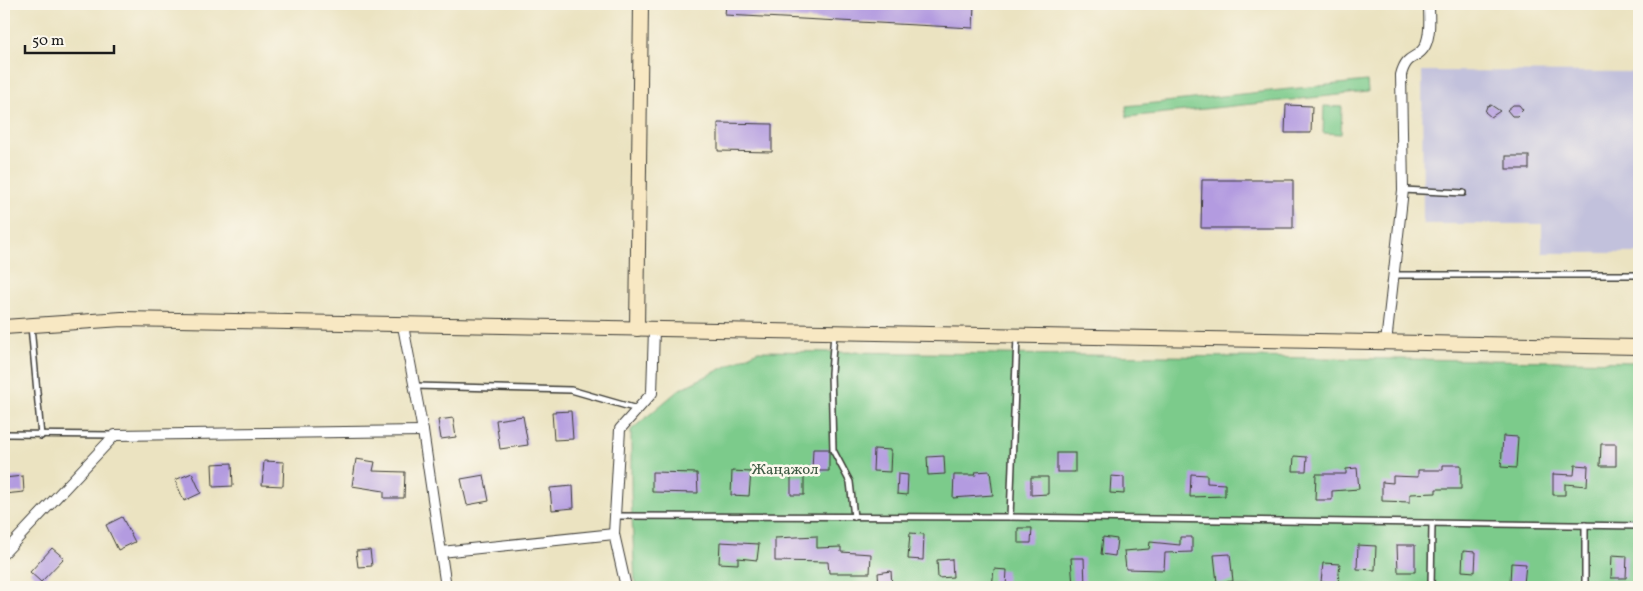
<svg xmlns="http://www.w3.org/2000/svg" width="1643" height="591" font-family="Vollkorn,serif">
	<rect width="100%" height="100%" fill="#fbf7ec"/>
	<filter id="ink" filterUnits="userSpaceOnUse"><feTurbulence type="fractalNoise" baseFrequency=".02" numOctaves="2"/><feDisplacementMap in="SourceGraphic" scale="10" xChannelSelector="R" yChannelSelector="G"/><feConvolveMatrix kernelMatrix="1 2 1 2 8 2 1 2 1" color-interpolation-filters="sRGB"/></filter>
	<filter id="wash" filterUnits="userSpaceOnUse"><feTurbulence type="fractalNoise" baseFrequency=".0096" numOctaves="4" result="noise"/><feDisplacementMap in="SourceGraphic" scale="20" xChannelSelector="R" yChannelSelector="G"/><feGaussianBlur stdDeviation="1.12" result="paint"/><feColorMatrix in="noise" values="0 0 0 0 0 0 0 0 0 0 0 0 0 0 0 0 0 1.4 0 .05"/><feComposite in="paint" operator="in"/></filter>
	<g filter="url(#wash)">
		<rect width="100%" height="100%" fill="#ebe3c1"/>
		<polygon fill="#c2c1dc" points="1422,71 1639,72 1639,253 1542,253 1542,224 1423,224"/>
		<g fill="#7ccb8b" stroke="#4c7454">
			<polygon points="1367,81 1368,92 1127,117 1126,106"/>
			<polygon points="1324,106 1342,107 1341,134 1323,133"/>
			<polygon points="758,351 1639,362 1639,587 635,587 631,492 631,430 680,389"/>
		</g>
		<g id="blocks">
			<g fill="#b39be0">
				<polygon points="726,4 974,4 973,28 725,15"/>
				<polygon points="1286,105 1312,106 1311,133 1285,133"/>
				<polygon points="1491,105 1500,111 1491,117 1485,112 1487,106"/>
				<polygon points="1513,105 1519,105 1523,110 1517,116 1512,116 1507,110"/>
				<polygon points="718,123 772,124 772,152 718,151"/>
				<rect x="1506" y="156" width="23" height="13"/>
				<polygon points="1202,180 1293,180 1293,228 1201,228"/>
				<polygon points="571,411 573,439 554,440 552,412"/>
				<polygon points="523,416 528,445 500,449 496,420"/>
				<polygon points="453,418 456,437 441,439 438,420"/>
				<polygon points="1503,436 1518,437 1516,468 1501,467"/>
				<polygon points="1601,444 1616,444 1616,466 1600,466"/>
				<polygon points="813,449 829,449 829,471 812,471"/>
				<polygon points="874,449 891,450 890,472 873,471"/>
				<rect x="1057" y="453" width="18" height="19"/>
				<polygon points="944,456 945,474 928,475 927,457"/>
				<polygon points="1294,456 1307,457 1306,471 1293,471"/>
				<polygon points="356,459 375,462 373,471 405,472 404,498 384,498 384,491 352,486"/>
				<polygon points="264,461 284,462 283,486 262,485"/>
				<polygon points="232,463 233,486 213,487 212,464"/>
				<polygon points="1443,465 1461,465 1461,489 1436,489 1436,493 1410,494 1410,502 1382,501 1382,482 1393,483 1393,476 1418,477 1418,470 1443,470"/>
				<polygon points="1575,465 1588,466 1587,486 1565,484 1565,495 1553,495 1553,474 1574,475"/>
				<polygon points="1357,468 1359,489 1332,491 1332,500 1315,500 1316,474 1346,474 1346,469"/>
				<polygon points="732,471 751,472 749,496 731,495"/>
				<polygon points="990,471 993,495 953,498 954,475 976,475 975,472"/>
				<polygon points="652,472 697,473 698,493 652,492"/>
				<polygon points="192,473 201,493 184,501 175,480"/>
				<polygon points="898,474 908,475 907,495 897,494"/>
				<polygon points="1191,474 1207,475 1207,483 1225,484 1225,496 1190,497"/>
				<polygon points="484,475 489,501 467,505 461,479"/>
				<polygon points="23,476 24,492 4,494 4,478"/>
				<polygon points="804,476 804,495 791,495 791,477"/>
				<polygon points="1111,476 1124,477 1124,494 1110,493"/>
				<polygon points="1031,477 1048,477 1048,494 1031,495"/>
				<polygon points="573,486 574,508 552,510 550,488"/>
				<polygon points="122,517 135,542 118,550 106,525"/>
				<polygon points="1018,528 1032,528 1031,543 1018,543"/>
				<polygon points="910,533 924,534 923,560 908,559"/>
				<polygon points="817,536 817,548 841,547 841,552 871,554 870,573 829,573 828,562 775,561 775,538"/>
				<polygon points="1103,537 1117,539 1115,556 1101,554"/>
				<polygon points="1180,537 1192,537 1192,552 1165,553 1164,570 1126,569 1124,551 1149,549 1150,542 1180,545"/>
				<polygon points="720,542 759,544 757,560 738,558 738,564 719,563"/>
				<polygon points="1358,545 1376,546 1375,570 1357,569"/>
				<polygon points="1397,545 1415,545 1415,572 1398,572"/>
				<polygon points="52,548 64,558 41,582 30,572"/>
				<polygon points="370,550 372,566 358,567 356,551"/>
				<polygon points="1463,551 1476,552 1475,572 1462,571"/>
				<polygon points="1230,554 1233,581 1217,583 1214,555"/>
				<polygon points="1612,555 1627,556 1626,578 1611,578"/>
				<polygon points="1071,558 1084,558 1085,587 1073,587"/>
				<polygon points="952,559 953,577 938,578 937,560"/>
				<polygon points="1323,563 1340,564 1338,584 1321,582"/>
				<polygon points="1511,563 1526,564 1524,584 1510,583"/>
				<polygon points="994,569 1007,570 1006,587 992,587"/>
				<polygon points="891,571 892,587 879,587 878,573"/>
			</g>
		</g>
	</g>
	<g filter="url(#ink)">
		<use href="#blocks" fill-opacity="0" stroke="#3b3a35" stroke-width="1"/>
		<g fill="none" stroke-linecap="round" stroke-linejoin="round">
			<g stroke="#3b3a35" stroke-width="8">
				<g id="lane">
					<polyline points="1403,190 1463,193"/>
					<polyline points="1394,275 1639,275"/>
					<polyline points="31,326 41,436"/>
					<polyline points="834,333 831,373 833,450 850,482 854,517"/>
					<polyline points="415,386 571,390 637,409"/>
					<polyline points="4,434 115,435"/>
					<polyline points="615,516 1010,517 1639,526"/>
					<polyline points="1010,517 1017,336"/>
					<polyline points="1431,587 1432,524"/>
					<polyline points="1585,587 1585,525"/>
				</g>
			</g>
			<g stroke="#3b3a35" stroke-width="12">
				<g id="street">
					<polyline points="403,326 423,431 446,587"/>
					<path d="M 1386,343 L 1403,190 L 1401,75 C 1407,52 1417,61 1425,46 C 1431,34 1429,17 1429,4"/>
					<polyline points="441,552 614,534"/>
					<polyline points="4,553 115,435 423,431"/>
					<polyline points="626,587 614,534 620,429 652,393 654,329"/>
				</g>
			</g>
			<g stroke="#3b3a35" stroke-width="16">
				<g id="secondary">
					<polyline points="4,327 122,319 1639,347"/>
					<polyline points="637,329 641,4"/>
				</g>
			</g>
			<use href="#lane" stroke="#fff" stroke-width="5"/>
			<use href="#street" stroke="#fff" stroke-width="10"/>
			<use href="#secondary" stroke="#f8e8c3" stroke-width="14"/>
		</g>
	</g>
	<g text-anchor="middle" dominant-baseline="central" stroke-width="5" stroke-linejoin="round" paint-order="stroke">
		<g font-size="15" fill="#3e5943" stroke="#fbf7ec">
			<text x="785" y="470">Жаңажол</text>
		</g>
	</g>
	<rect width="1643" height="591" fill="none" stroke="#fbf7ec" stroke-width="20"/>
	<path d="M25 45v8h89v-8" fill="none" stroke="#1c1c1c" stroke-width="2.5"/>
	<text x="32" y="45" font-size="15" fill="#1c1c1c" stroke="#fbf7ec" stroke-width="4" paint-order="stroke">50 m</text>
</svg>
